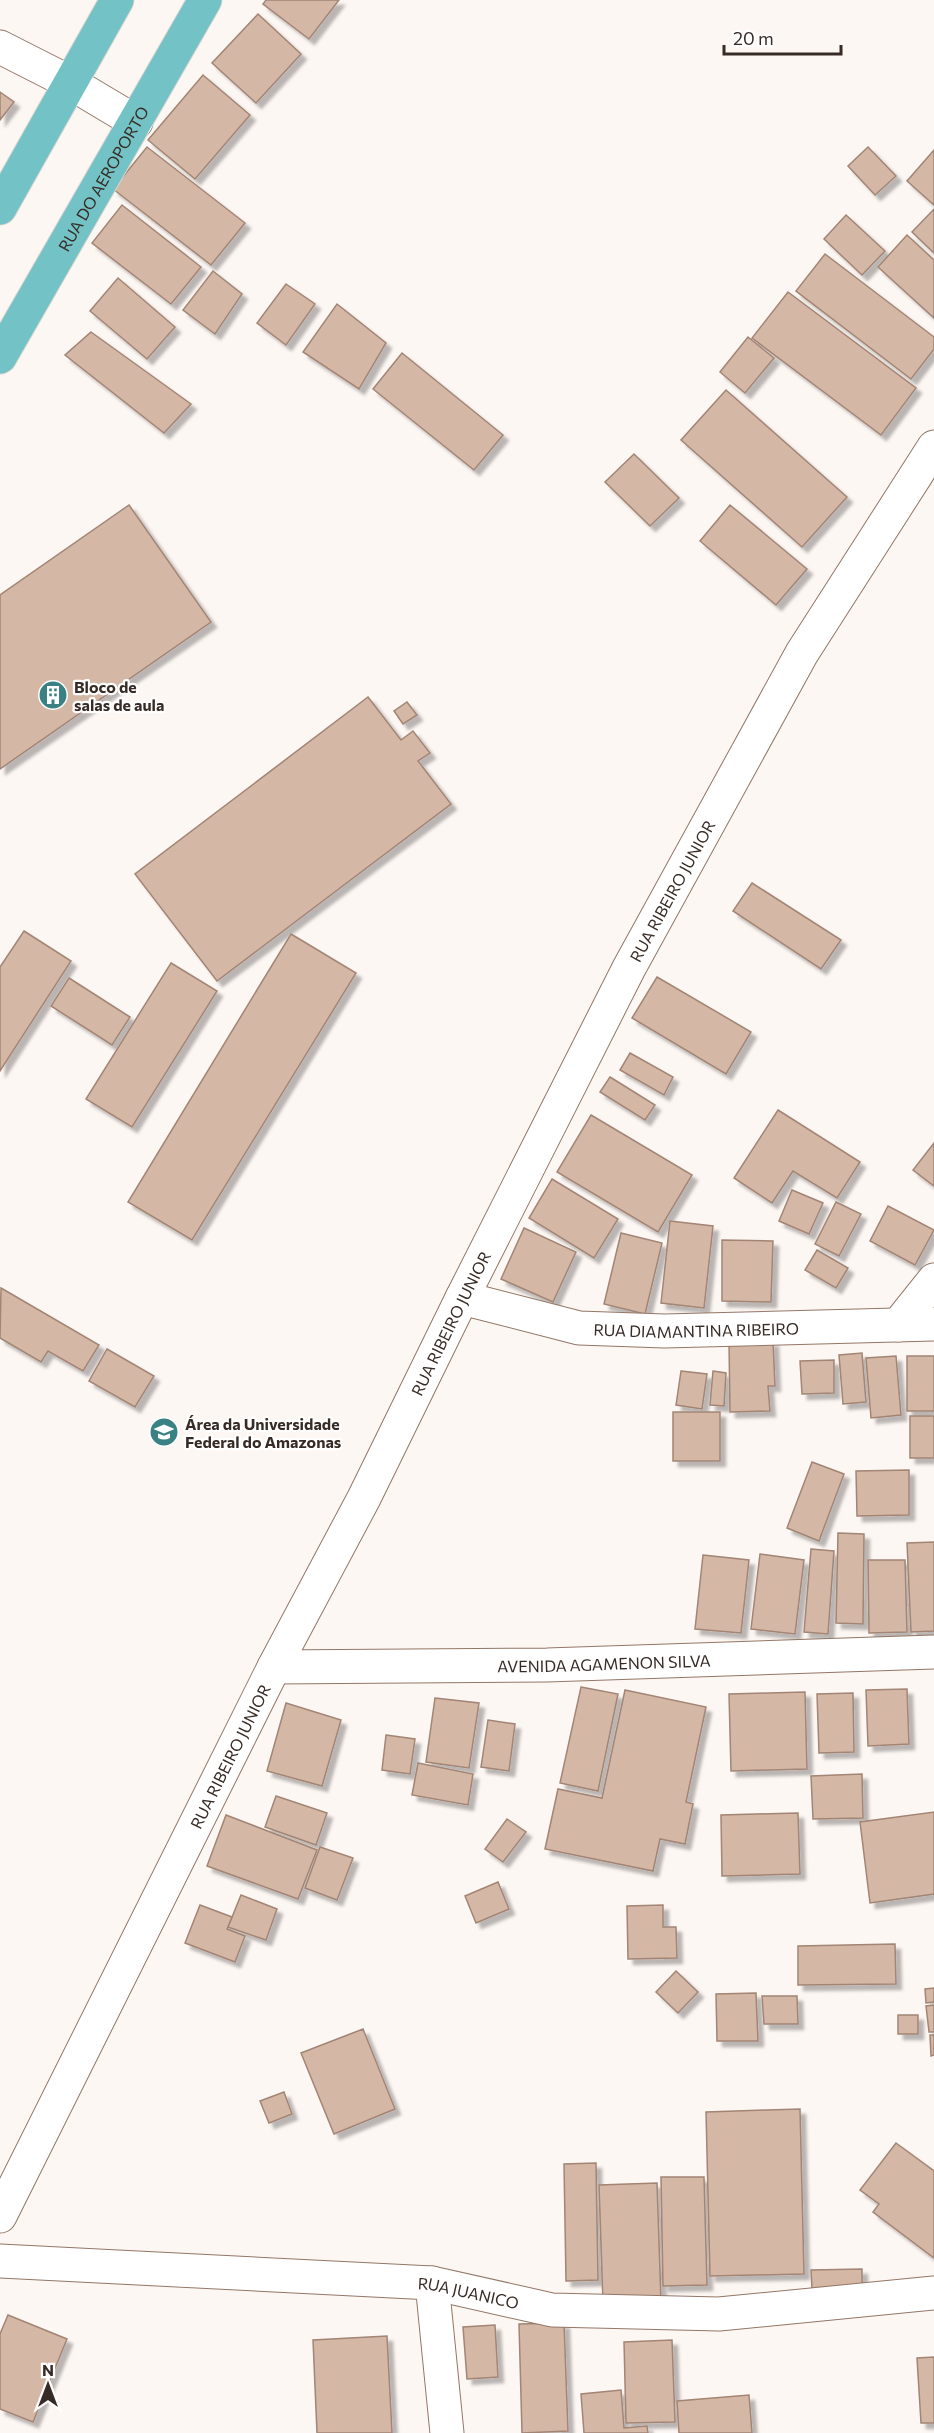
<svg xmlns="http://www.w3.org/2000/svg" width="934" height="2433" font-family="Commissioner,sans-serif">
	<defs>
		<filter id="shadow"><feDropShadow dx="5.5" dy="5.5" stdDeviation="1.5" flood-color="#0004"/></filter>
	</defs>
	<rect width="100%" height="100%" fill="#fdf7f3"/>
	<g fill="#d5b7a6" stroke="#a28575" stroke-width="1.5" filter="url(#shadow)">
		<polygon points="266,0 339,0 309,39 263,4"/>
		<polygon points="258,14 301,54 256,103 212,63"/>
		<polygon points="203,75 250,115 195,179 148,140"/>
		<polygon points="0,92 14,102 0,120"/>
		<polygon points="147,147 245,223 211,265 113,189"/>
		<polygon points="868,147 896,176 875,195 848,166"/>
		<polygon points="934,150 934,205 907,181"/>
		<polygon points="122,205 201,267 171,304 92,243"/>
		<polygon points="934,209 934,253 912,232"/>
		<polygon points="846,215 885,251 862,275 824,239"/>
		<polygon points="907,235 934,260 934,318 878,267"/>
		<polygon points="825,254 934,337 934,349 911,379 796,291"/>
		<polygon points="213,271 242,294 215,334 183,310"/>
		<polygon points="118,278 175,327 147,359 90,311"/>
		<polygon points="286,284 315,304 286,345 257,323"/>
		<polygon points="788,292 916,388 881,435 752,338"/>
		<polygon points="337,304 386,343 359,389 303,352"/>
		<polygon points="91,332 191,404 164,433 65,355"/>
		<polygon points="748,337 774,358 745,393 720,372"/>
		<polygon points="402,353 503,435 474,470 373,389"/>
		<polygon points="726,390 847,497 802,547 681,440"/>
		<polygon points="634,454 679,498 650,526 605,482"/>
		<polygon points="129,505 211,622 0,769 0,595"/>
		<polygon points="730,505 807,569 776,605 700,541"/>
		<polygon points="368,697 401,740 413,731 430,753 418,761 451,804 217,981 135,874"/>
		<polygon points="407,702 417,715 403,724 394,711"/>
		<polygon points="752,883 841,940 821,969 733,911"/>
		<polygon points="24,931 71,961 0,1071 0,967"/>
		<polygon points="291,934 356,973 192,1240 128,1202"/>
		<polygon points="171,963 217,991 132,1127 86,1099"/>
		<polygon points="657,977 751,1032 726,1074 632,1018"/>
		<polygon points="69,978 130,1017 112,1045 51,1006"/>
		<polygon points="630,1053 673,1077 664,1095 620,1070"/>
		<polygon points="610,1077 655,1105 645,1120 600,1092"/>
		<polygon points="778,1110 860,1162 837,1198 793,1171 772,1203 734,1178"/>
		<polygon points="591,1115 692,1175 658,1232 557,1172"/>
		<polygon points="934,1143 934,1186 913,1170"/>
		<polygon points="552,1179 618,1219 594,1258 529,1218"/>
		<polygon points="792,1190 823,1203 809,1234 779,1221"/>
		<polygon points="836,1202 861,1214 839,1256 815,1244"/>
		<polygon points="888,1206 934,1230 915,1265 870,1241"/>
		<polygon points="670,1221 713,1226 704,1308 661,1303"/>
		<polygon points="524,1228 576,1252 553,1302 501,1279"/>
		<polygon points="621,1233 662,1243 645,1314 604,1304"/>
		<polygon points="722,1240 773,1241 771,1302 722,1301"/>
		<polygon points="817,1250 848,1268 836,1288 805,1270"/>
		<polygon points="1,1288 99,1345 83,1371 48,1351 41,1362 0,1338"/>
		<polygon points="773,1341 775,1386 768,1386 770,1411 730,1412 729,1343"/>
		<polygon points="107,1349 154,1376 135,1407 89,1381"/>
		<polygon points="862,1353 866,1402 843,1404 839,1355"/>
		<polygon points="896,1356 901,1415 871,1418 866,1358"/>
		<rect x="907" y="1356" width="27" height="55"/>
		<polygon points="834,1360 834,1393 802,1394 800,1361"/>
		<polygon points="681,1371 707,1374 702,1409 676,1405"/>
		<polygon points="713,1371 726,1373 724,1406 710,1405"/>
		<rect x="673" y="1412" width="47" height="49"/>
		<rect x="910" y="1416" width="24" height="42"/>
		<polygon points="812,1462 844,1474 819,1541 787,1528"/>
		<polygon points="909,1470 909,1515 857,1516 856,1471"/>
		<polygon points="838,1533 864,1534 863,1624 836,1623"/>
		<polygon points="934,1542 934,1631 911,1632 907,1543"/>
		<polygon points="811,1549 834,1551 828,1634 804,1632"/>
		<polygon points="760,1554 804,1560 795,1634 751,1629"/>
		<polygon points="703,1555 749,1560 741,1633 695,1629"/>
		<polygon points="868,1560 905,1560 907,1632 869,1633"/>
		<polygon points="581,1687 618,1694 598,1791 560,1783"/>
		<polygon points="907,1689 909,1744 868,1746 866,1690"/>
		<polygon points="625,1690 706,1707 686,1802 693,1804 685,1844 660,1839 653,1871 545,1849 558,1789 602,1798"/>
		<polygon points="805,1692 807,1769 731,1771 729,1694"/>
		<polygon points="853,1693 854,1752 819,1753 817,1694"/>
		<polygon points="435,1698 479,1703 469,1768 426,1762"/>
		<polygon points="286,1703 341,1720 322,1786 267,1771"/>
		<polygon points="488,1720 515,1724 509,1771 481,1767"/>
		<polygon points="386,1735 415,1739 410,1774 382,1770"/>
		<polygon points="418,1763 473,1774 468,1805 412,1795"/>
		<polygon points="862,1774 863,1818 813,1819 811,1776"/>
		<polygon points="276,1796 327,1813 316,1845 265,1827"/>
		<polygon points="934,1812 934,1894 870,1903 860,1822"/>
		<polygon points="798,1813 800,1874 722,1876 721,1815"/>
		<polygon points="226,1815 317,1850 298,1899 207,1866"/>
		<polygon points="507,1819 526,1832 503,1862 485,1849"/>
		<polygon points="320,1847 353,1858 337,1900 305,1888"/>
		<polygon points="498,1882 509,1909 476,1923 465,1896"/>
		<polygon points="241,1895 277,1909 266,1940 228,1927"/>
		<polygon points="200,1905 232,1917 227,1929 245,1936 235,1962 185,1943"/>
		<polygon points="663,1905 663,1927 676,1927 677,1958 628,1959 627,1906"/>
		<polygon points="895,1944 896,1984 798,1985 798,1946"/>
		<polygon points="676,1971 698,1992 678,2013 656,1992"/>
		<polygon points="934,1988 934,2002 926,2003 925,1989"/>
		<polygon points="756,1993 758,2041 717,2041 716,1994"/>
		<polygon points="762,1996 797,1996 798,2024 764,2024"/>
		<polygon points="934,2005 934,2032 929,2032 926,2006"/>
		<rect x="898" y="2015" width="20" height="19"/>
		<polygon points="363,2029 395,2109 334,2134 301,2053"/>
		<polygon points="930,2035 934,2035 934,2055 931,2056"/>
		<polygon points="284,2092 292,2114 269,2123 260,2101"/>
		<polygon points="800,2109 804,2274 710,2276 706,2112"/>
		<polygon points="896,2143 934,2171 934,2258 873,2212 879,2204 860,2190"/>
		<polygon points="596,2163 598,2280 566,2281 564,2164"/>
		<polygon points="661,2177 704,2177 707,2285 663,2286"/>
		<polygon points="657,2183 661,2302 603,2304 599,2185"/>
		<polygon points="862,2269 862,2287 812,2289 811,2270"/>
		<polygon points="8,2315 67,2339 33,2422 0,2409 0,2334"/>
		<polygon points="564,2323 568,2431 522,2433 519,2324"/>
		<polygon points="495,2325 498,2377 467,2379 463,2327"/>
		<polygon points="387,2336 392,2433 317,2433 313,2340"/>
		<polygon points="672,2340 675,2422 626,2423 624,2342"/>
		<polygon points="934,2357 934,2423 921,2423 917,2358"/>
		<polygon points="621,2390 624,2428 647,2426 648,2433 584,2433 581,2394"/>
		<polygon points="749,2395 752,2433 679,2433 677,2401"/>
	</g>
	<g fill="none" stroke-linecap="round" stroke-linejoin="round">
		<g stroke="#937666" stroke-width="35">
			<g id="minor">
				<polyline points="0,47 69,82 136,122"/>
				<path id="s1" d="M 462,1298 L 579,1328 L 664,1331 L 934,1324"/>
				<polyline points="898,1325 934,1280"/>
				<path id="s2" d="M 274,1667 L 547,1665 L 934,1652"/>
				<path id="s3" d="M 0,2216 L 274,1667 L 364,1498 L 462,1298 L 629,968 L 802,653 L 934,447"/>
				<path id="s4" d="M 0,2261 L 432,2283 L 552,2310 L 719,2314 L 934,2293"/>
				<polyline points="432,2283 447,2433"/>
			</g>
		</g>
		<g stroke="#d7d5d3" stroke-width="35">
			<g id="major">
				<polyline points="0,208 117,0"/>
				<path id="s5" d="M 0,357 L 205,0"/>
			</g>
		</g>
		<use href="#minor" stroke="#fff" stroke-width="33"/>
		<use href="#major" stroke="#73c2c5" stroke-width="33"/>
	</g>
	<defs>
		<g id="building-disc" transform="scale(1.5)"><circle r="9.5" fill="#398183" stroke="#fff"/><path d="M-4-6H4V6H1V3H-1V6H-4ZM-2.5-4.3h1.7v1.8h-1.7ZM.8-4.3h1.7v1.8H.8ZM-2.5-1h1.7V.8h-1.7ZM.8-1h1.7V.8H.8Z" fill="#fff"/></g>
		<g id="university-disc" transform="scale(1.5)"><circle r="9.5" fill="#398183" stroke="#fff"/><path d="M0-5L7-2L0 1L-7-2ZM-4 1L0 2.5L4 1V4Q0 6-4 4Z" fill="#fff"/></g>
	</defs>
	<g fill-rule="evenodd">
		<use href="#building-disc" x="53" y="695"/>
		<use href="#university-disc" x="164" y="1432"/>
	</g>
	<g text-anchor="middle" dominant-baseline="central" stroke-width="4.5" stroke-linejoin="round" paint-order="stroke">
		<g font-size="16" fill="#372b25" stroke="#fff">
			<text stroke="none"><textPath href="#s5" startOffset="206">RUA DO AEROPORTO</textPath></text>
			<text stroke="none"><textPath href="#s3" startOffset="1486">RUA RIBEIRO JUNIOR</textPath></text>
			<text stroke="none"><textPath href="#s3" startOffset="1000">RUA RIBEIRO JUNIOR</textPath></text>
			<text stroke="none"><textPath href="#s1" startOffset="238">RUA DIAMANTINA RIBEIRO</textPath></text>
			<text stroke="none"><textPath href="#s2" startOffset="330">AVENIDA AGAMENON SILVA</textPath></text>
			<text stroke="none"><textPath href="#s3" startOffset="514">RUA RIBEIRO JUNIOR</textPath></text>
			<text stroke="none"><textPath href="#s4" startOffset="470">RUA JUANICO</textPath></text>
		</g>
		<g font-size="16" font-weight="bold" fill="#372b25" stroke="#fff" text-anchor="start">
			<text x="74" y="686">Bloco de<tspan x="74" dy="18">salas de aula</tspan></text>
			<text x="185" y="1423">Área da Universidade<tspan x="185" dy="18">Federal do Amazonas</tspan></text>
		</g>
	</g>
	<g transform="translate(48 2385)" stroke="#ffffff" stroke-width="4.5" paint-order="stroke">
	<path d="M0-4.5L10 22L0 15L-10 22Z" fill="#372b25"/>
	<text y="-9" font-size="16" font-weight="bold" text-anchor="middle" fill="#372b25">N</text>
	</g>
	<path d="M724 45v9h117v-9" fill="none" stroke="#372b25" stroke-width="3"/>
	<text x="733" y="45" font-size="18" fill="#372b25" stroke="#ffffff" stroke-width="4.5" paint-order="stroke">20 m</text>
</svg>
